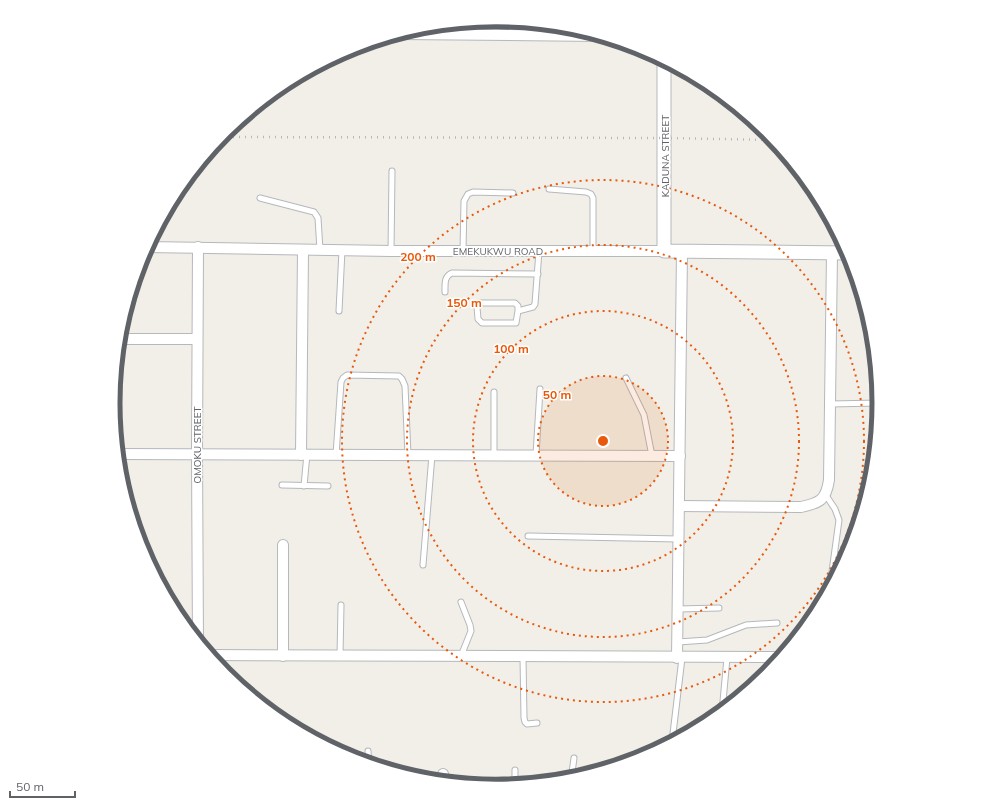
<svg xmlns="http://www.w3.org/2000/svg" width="992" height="807" font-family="Mulish,sans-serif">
	<rect width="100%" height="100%" fill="#f1efe8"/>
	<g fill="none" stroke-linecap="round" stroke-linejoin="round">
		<g stroke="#b5b8bc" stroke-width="7">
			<g id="service">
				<polyline points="531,23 532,35"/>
				<polyline points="280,87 280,89"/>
				<polyline points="549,189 586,192 591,194 593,198 593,251"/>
				<polyline points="260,198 314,212 318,218 320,250"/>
				<polyline points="391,251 392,171"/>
				<polyline points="463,251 464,201 468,194 473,192 513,193"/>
				<path d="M 445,292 C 445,284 444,276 452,273 L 538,274"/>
				<polyline points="339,311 342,250"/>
				<polyline points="518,311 518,306 515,303 480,303 477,307 478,319 482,323 516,323 518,311 533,307 535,304 539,251"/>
				<polyline points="626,378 644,415 652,456"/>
				<polyline points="494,392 494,455"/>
				<polyline points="830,404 879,403"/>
				<polyline points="336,455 341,382 343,378 347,375 399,376 402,379 405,386 408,455"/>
				<polyline points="536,455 540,389"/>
				<polyline points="282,485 328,486"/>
				<polyline points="304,486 307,454"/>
				<polyline points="825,494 835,509 839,520 831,579"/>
				<polyline points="528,536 679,539"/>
				<polyline points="423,565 432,455"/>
				<polyline points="461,602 470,625 471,631 461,656"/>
				<polyline points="678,609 719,608"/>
				<polyline points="678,642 707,640 746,625 777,623"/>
				<polyline points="340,656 341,605"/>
				<polyline points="523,657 524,718 525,722 527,724 537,723"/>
				<polyline points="722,712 727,658"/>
				<polyline points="672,742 682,658"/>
				<polyline points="368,751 369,764"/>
				<polyline points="515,770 515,785"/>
				<polyline points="571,780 574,758"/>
			</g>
		</g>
		<g stroke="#b5b8bc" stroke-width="12">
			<g id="minor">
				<polyline points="400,34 600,36"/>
				<polyline points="147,247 391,251 664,251"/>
				<polyline points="198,247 197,454 198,643"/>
				<polyline points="119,339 197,339"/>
				<polyline points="117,454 680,456"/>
				<polyline points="301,455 303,250"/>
				<path d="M 680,506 L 801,507 C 820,503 826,500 829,480 L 832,253"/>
				<polyline points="283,545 283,656"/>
				<polyline points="209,655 781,657"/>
				<polyline points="677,658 682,252"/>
				<polyline points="443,774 443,782"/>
			</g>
		</g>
		<g stroke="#b5b8bc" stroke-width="15">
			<polyline id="tertiary" points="664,61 664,251 848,253"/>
		</g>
		<use href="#service" stroke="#fff" stroke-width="5"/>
		<use href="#minor" stroke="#fff" stroke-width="10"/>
		<use href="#tertiary" stroke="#fff" stroke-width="13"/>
		<polyline stroke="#b6b7b8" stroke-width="2.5" stroke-dasharray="1 5" stroke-linecap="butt" points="221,137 665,138 774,140"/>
	</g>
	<circle cx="603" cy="441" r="65" fill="#e8590c" fill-opacity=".12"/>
	<g fill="none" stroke="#e8590c" stroke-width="2" stroke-dasharray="2 4">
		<circle cx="603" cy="441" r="65"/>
		<circle cx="603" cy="441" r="130"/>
		<circle cx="603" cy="441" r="196"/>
		<circle cx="603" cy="441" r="261"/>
	</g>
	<g text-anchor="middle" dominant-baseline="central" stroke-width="3" stroke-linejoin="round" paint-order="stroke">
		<g font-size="10" fill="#5f6368" stroke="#fff">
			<text transform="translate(665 156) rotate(-90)">KADUNA STREET</text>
			<text x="498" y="251">EMEKUKWU ROAD</text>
			<text transform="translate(197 445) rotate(-90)">OMOKU STREET</text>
		</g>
	</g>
	<path d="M0 0H992V807H0ZM120 403a376 376 0 1 1 752 0a376 376 0 1 1-752 0Z" fill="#fff" fill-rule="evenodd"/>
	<path fill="none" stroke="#5f6368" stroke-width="5" d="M120 403a376 376 0 1 1 752 0a376 376 0 1 1-752 0Z"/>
	<circle cx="603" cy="441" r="6" fill="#e8590c" stroke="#fff" stroke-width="2"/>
	<g font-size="12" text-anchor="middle" font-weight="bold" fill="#e8590c" stroke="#fff" stroke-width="3" stroke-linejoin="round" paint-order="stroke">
		<text x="418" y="261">200 m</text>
		<text x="464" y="307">150 m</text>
		<text x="511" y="353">100 m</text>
		<text x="557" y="399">50 m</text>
	</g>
	<path d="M10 791v6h65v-6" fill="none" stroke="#5f6368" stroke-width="2"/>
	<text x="16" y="791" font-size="12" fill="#5f6368" stroke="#ffffff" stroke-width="3" paint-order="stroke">50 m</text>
</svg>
